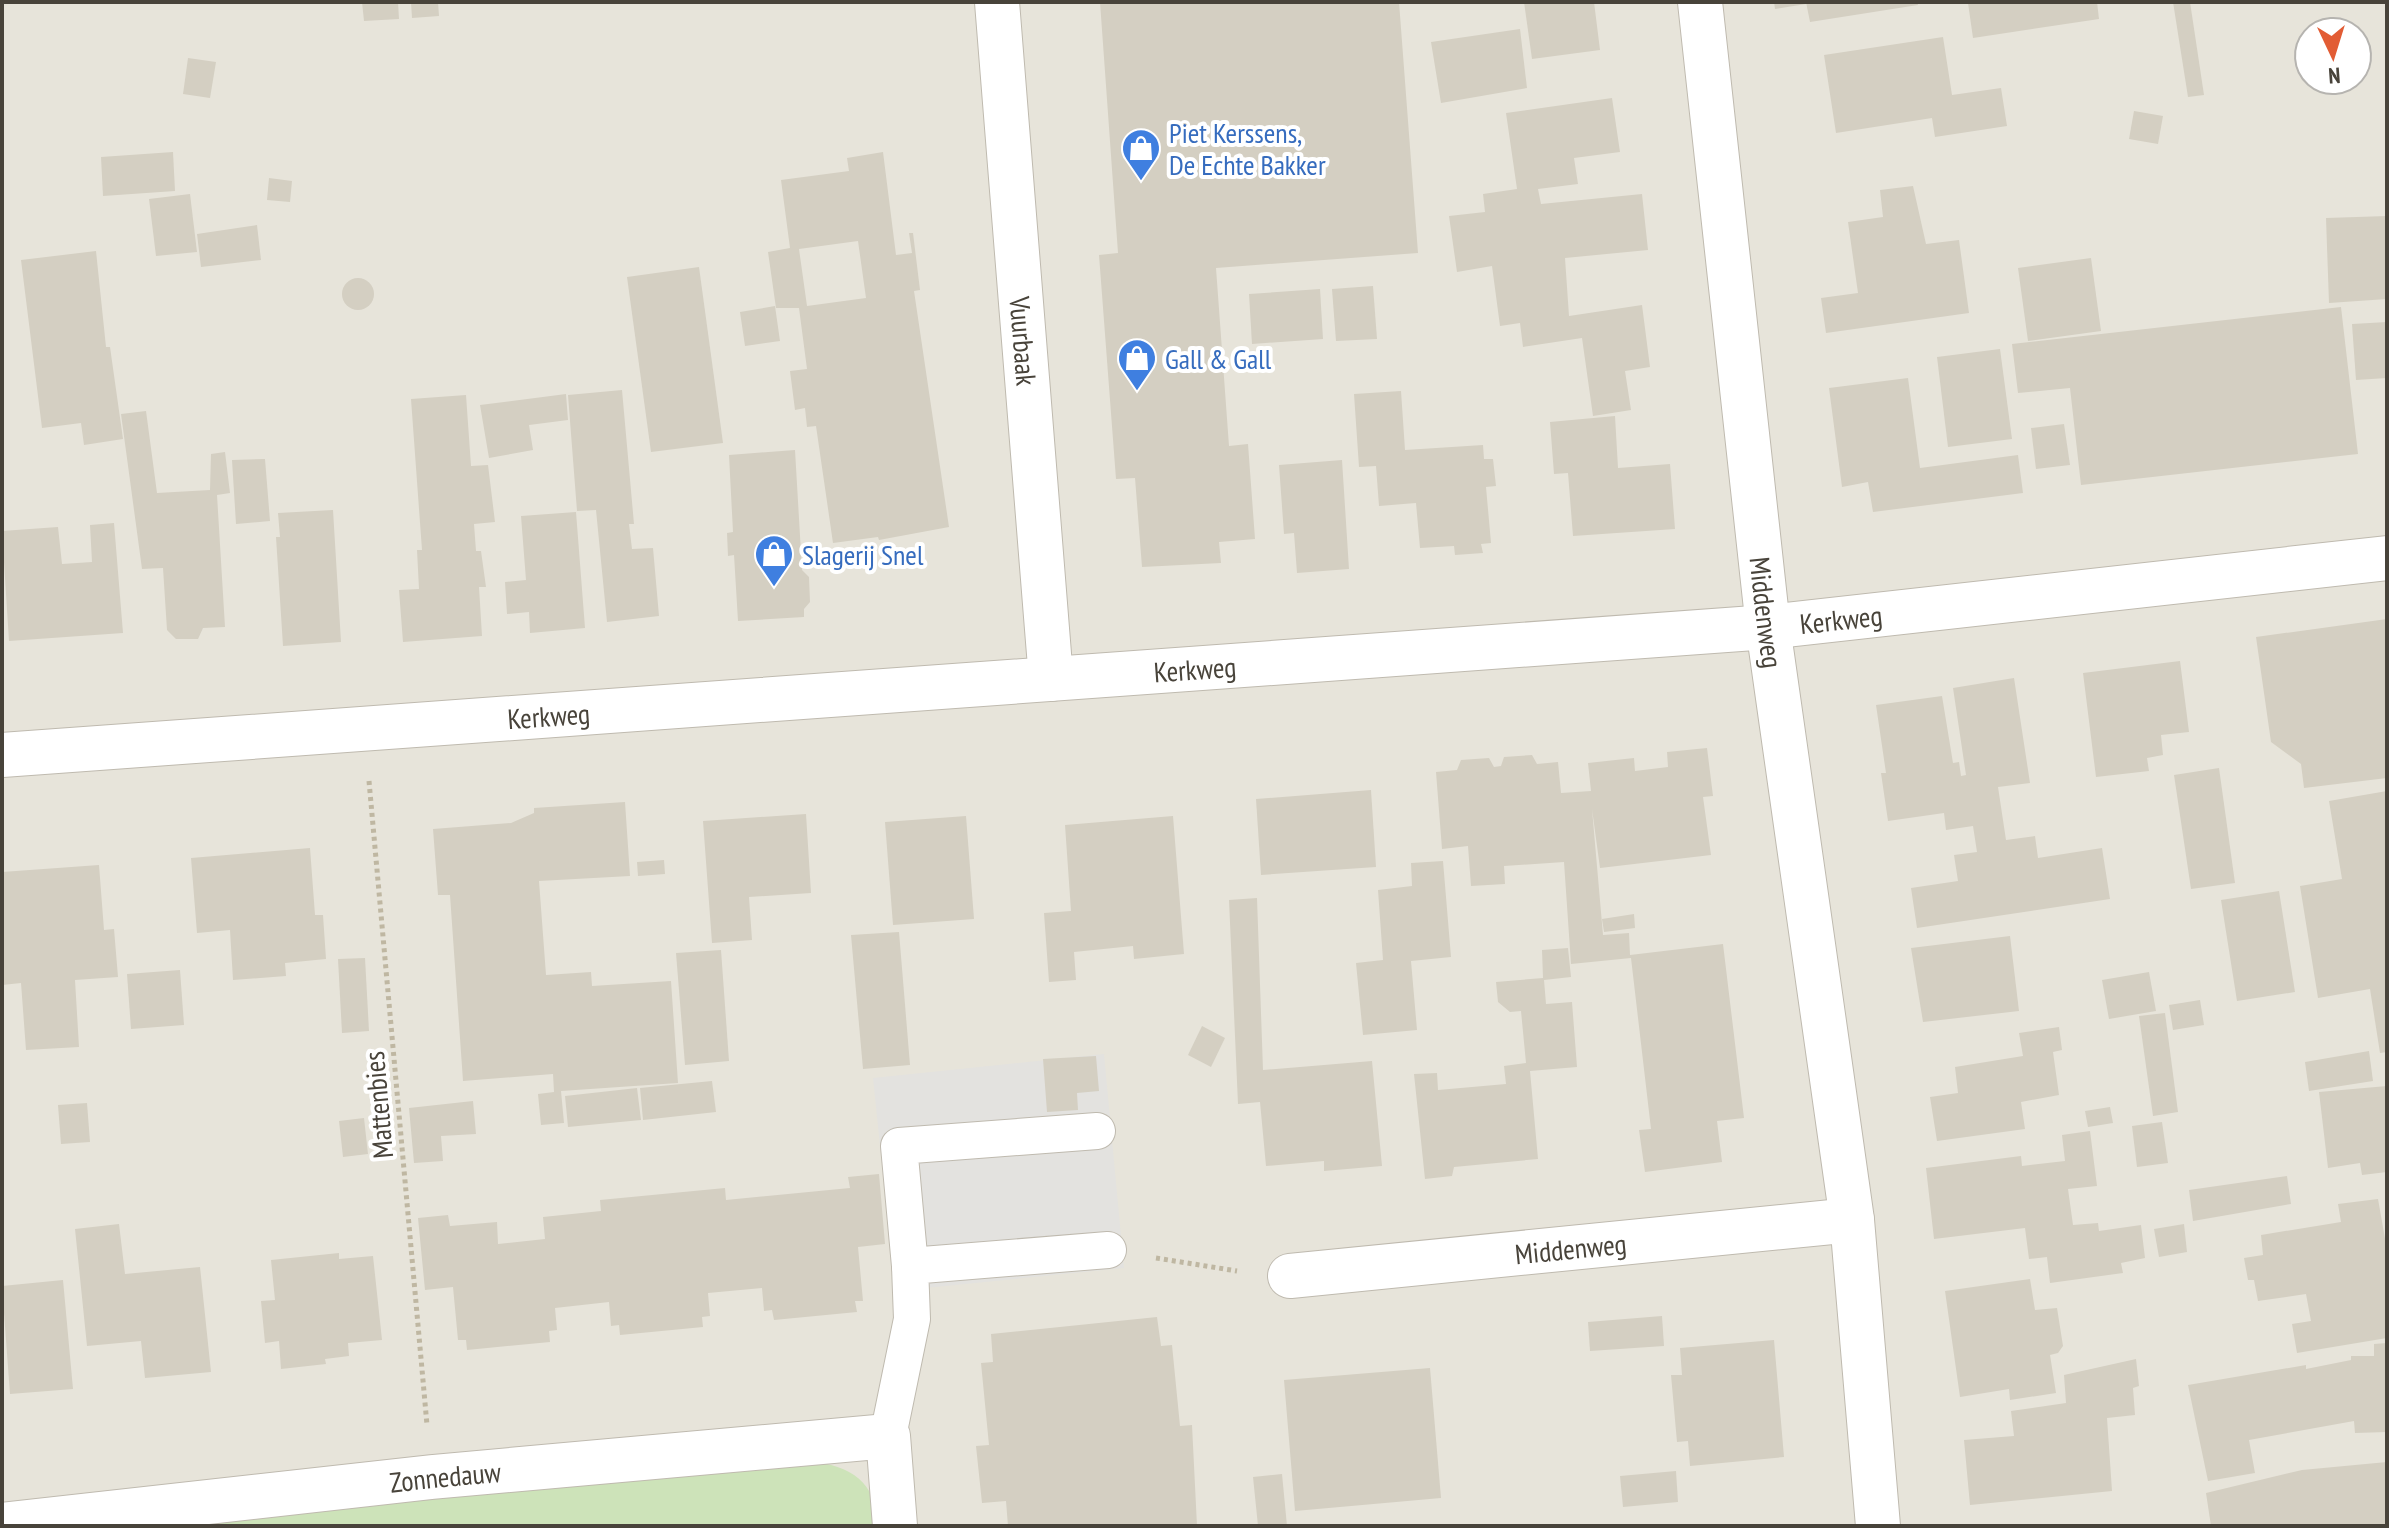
<svg xmlns="http://www.w3.org/2000/svg" width="2389" height="1528" font-family="'PT Sans Narrow',sans-serif">
	<rect width="100%" height="100%" fill="#f4f2ec"/>
	<path fill="#e7e4da" fill-rule="evenodd" d="M 2,2 L 2387,2 L 2387,1526 L 2,1526 ZM 2309,32 L 2357,32 L 2357,80 L 2309,80 Z"/>
	<path fill="#cde3b9" d="M 809,1461 C 852,1466 875,1481 879,1526 L 167,1526 Z"/>
	<polygon fill="#e3e2df" points="1104,1054 1124,1268 895,1291 873,1078"/>
	<g fill="#d4cfc2" fill-rule="evenodd">
		<polygon points="362,2 398,2 399,19 364,21"/>
		<polygon points="411,2 438,2 439,16 412,18"/>
		<polygon points="1100,2 1399,2 1418,253 1216,268 1229,446 1248,444 1255,539 1219,542 1221,563 1142,567 1135,478 1116,479 1099,255 1118,253"/>
		<polygon points="1524,2 1594,2 1600,50 1532,59"/>
		<polygon points="1774,2 1806,2 1806,4 1775,9"/>
		<polygon points="1806,2 1917,2 1918,5 1810,22"/>
		<polygon points="2097,2 2099,19 1973,38 1968,3"/>
		<polygon points="2173,2 2190,2 2204,95 2188,97"/>
		<polygon points="1520,29 1527,88 1441,103 1431,42"/>
		<polygon points="1943,37 1952,95 2001,88 2007,126 1935,137 1932,118 1836,133 1824,55"/>
		<polygon points="188,58 216,62 210,98 183,94"/>
		<polygon points="1612,98 1620,152 1574,158 1578,184 1538,189 1541,204 1642,194 1648,250 1565,258 1569,316 1642,305 1650,367 1625,371 1631,410 1593,416 1582,338 1523,347 1520,323 1500,326 1492,266 1457,272 1449,216 1485,212 1483,194 1517,189 1506,113"/>
		<polygon points="2134,111 2163,116 2158,144 2129,139"/>
		<polygon points="173,152 175,191 103,196 101,157"/>
		<path d="M 883,152 L 896,255 L 912,253 L 909,233 L 913,233 L 920,290 L 914,291 L 949,527 L 879,540 L 878,537 L 833,543 L 816,426 L 807,427 L 805,408 L 795,410 L 790,371 L 807,369 L 799,308 L 776,308 L 768,252 L 790,248 L 781,180 L 849,171 L 847,158 ZM 858,241 L 866,298 L 807,306 L 799,249 Z"/>
		<polygon points="269,178 292,181 290,202 267,200"/>
		<polygon points="1913,186 1926,244 1959,240 1969,313 1826,333 1821,298 1858,293 1848,222 1883,217 1880,190"/>
		<polygon points="190,194 197,252 156,256 149,199"/>
		<polygon points="2387,216 2387,299 2329,303 2326,218"/>
		<polygon points="257,225 261,260 201,267 197,234"/>
		<polygon points="96,251 106,347 110,347 123,439 84,445 81,423 42,428 21,260"/>
		<polygon points="2091,258 2101,331 2028,341 2018,268"/>
		<polygon points="699,267 723,443 651,452 627,277"/>
		<circle cx="358" cy="294" r="16"/>
		<polygon points="1373,286 1377,339 1336,341 1332,289"/>
		<polygon points="1320,289 1323,339 1252,344 1249,294"/>
		<polygon points="775,306 780,341 745,346 740,312"/>
		<polygon points="2341,307 2358,454 2081,485 2070,388 2018,393 2012,344"/>
		<polygon points="2387,322 2387,378 2356,380 2352,324"/>
		<polygon points="2000,349 2012,439 1948,447 1937,357"/>
		<polygon points="1908,378 1920,468 2018,455 2023,493 1873,512 1868,482 1842,487 1829,388"/>
		<polygon points="622,390 634,524 629,524 632,549 653,548 659,616 607,622 596,510 577,511 568,395"/>
		<polygon points="1401,391 1405,450 1483,445 1484,459 1493,459 1496,486 1486,487 1491,543 1481,544 1483,553 1455,555 1454,546 1420,548 1416,503 1379,506 1376,466 1359,467 1354,394"/>
		<polygon points="566,394 568,420 529,425 533,450 489,458 480,405"/>
		<polygon points="466,395 471,466 488,465 495,522 474,524 476,551 481,551 486,587 479,587 482,636 403,642 399,590 419,589 417,550 422,550 411,399"/>
		<polygon points="146,411 157,493 210,490 211,454 225,452 230,493 217,495 225,627 203,628 198,639 176,639 167,630 163,568 142,569 121,414"/>
		<polygon points="1615,416 1618,468 1670,464 1675,529 1573,536 1568,473 1554,474 1550,422"/>
		<polygon points="2064,424 2070,465 2036,469 2031,428"/>
		<polygon points="795,450 802,570 809,577 810,602 804,609 804,617 738,621 734,555 728,556 727,533 733,532 729,455"/>
		<polygon points="265,459 270,521 236,524 232,460"/>
		<polygon points="1342,460 1349,569 1297,573 1294,533 1284,534 1279,465"/>
		<polygon points="333,510 341,642 283,646 276,537 280,537 278,513"/>
		<polygon points="576,512 585,628 530,633 529,612 507,614 505,582 526,580 521,516"/>
		<polygon points="114,523 123,633 9,641 2,531 58,527 62,564 92,562 90,525"/>
		<polygon points="2387,619 2387,778 2304,788 2301,764 2271,742 2256,637"/>
		<polygon points="2180,661 2189,732 2161,735 2163,755 2147,758 2149,771 2096,777 2083,673"/>
		<polygon points="2014,678 2030,783 1998,787 2006,840 2035,836 2038,858 2102,848 2110,899 1917,928 1911,888 1958,881 1954,855 1977,852 1973,826 1946,830 1944,813 1888,821 1881,773 1886,773 1876,705 1942,696 1953,763 1959,762 1961,776 1966,775 1953,688"/>
		<polygon points="1707,748 1713,796 1703,797 1711,855 1600,868 1592,809 1603,935 1629,933 1630,955 1723,944 1744,1118 1717,1121 1722,1162 1645,1172 1639,1130 1651,1129 1631,958 1571,964 1564,862 1504,866 1505,884 1471,886 1468,846 1442,849 1436,772 1457,770 1461,760 1489,758 1494,767 1501,766 1504,757 1532,755 1537,764 1558,762 1561,793 1591,791 1588,763 1634,758 1635,771 1668,767 1667,752"/>
		<polygon points="2219,768 2235,883 2191,889 2174,775"/>
		<polygon points="1371,790 1376,867 1261,875 1256,799"/>
		<polygon points="2387,791 2387,1052 2380,1053 2370,989 2318,998 2300,886 2342,879 2329,801"/>
		<polygon points="625,802 630,876 539,881 546,975 591,972 592,986 671,981 678,1083 561,1091 564,1123 541,1125 538,1094 554,1092 553,1074 463,1081 450,895 438,895 433,829 511,823 534,813 534,808"/>
		<polygon points="806,814 811,893 749,897 752,940 712,943 703,821"/>
		<polygon points="966,816 974,919 893,925 885,822"/>
		<polygon points="1173,816 1184,954 1134,959 1133,946 1074,952 1076,980 1049,982 1044,913 1071,911 1065,825"/>
		<polygon points="310,848 315,915 323,915 326,959 285,963 286,976 233,980 230,930 197,933 191,858"/>
		<polygon points="664,860 665,874 638,876 637,862"/>
		<polygon points="1443,861 1451,957 1411,961 1417,1030 1363,1035 1356,963 1383,960 1378,890 1412,886 1411,863"/>
		<polygon points="99,865 104,930 114,929 118,977 75,980 79,1047 26,1050 21,983 2,985 2,872"/>
		<polygon points="2279,891 2295,992 2237,1001 2221,900"/>
		<polygon points="1257,898 1263,1070 1372,1061 1382,1166 1324,1171 1324,1161 1266,1166 1260,1102 1238,1104 1229,900"/>
		<polygon points="1634,914 1635,928 1604,932 1602,919"/>
		<polygon points="899,932 910,1065 863,1069 851,935"/>
		<polygon points="2010,936 2019,1011 1923,1022 1911,948"/>
		<polygon points="1568,948 1571,977 1544,980 1546,1004 1572,1002 1577,1067 1530,1071 1538,1159 1454,1167 1452,1176 1425,1179 1414,1074 1437,1073 1438,1090 1506,1084 1504,1066 1526,1063 1521,1011 1510,1012 1498,1002 1496,982 1543,978 1542,950"/>
		<polygon points="721,950 729,1061 685,1065 676,953"/>
		<polygon points="365,958 369,1031 342,1033 338,959"/>
		<polygon points="180,970 184,1025 131,1029 127,974"/>
		<polygon points="2149,972 2156,1011 2109,1019 2102,980"/>
		<polygon points="2200,1000 2204,1025 2173,1030 2169,1005"/>
		<polygon points="2165,1013 2178,1112 2153,1116 2139,1016"/>
		<polygon points="1202,1026 1225,1038 1211,1067 1188,1055"/>
		<polygon points="2059,1027 2062,1050 2053,1052 2059,1095 2021,1102 2025,1129 1937,1141 1930,1097 1958,1093 1955,1067 2023,1056 2019,1033"/>
		<polygon points="2369,1051 2373,1081 2309,1091 2305,1062"/>
		<polygon points="1096,1056 1099,1091 1077,1093 1078,1110 1047,1112 1043,1059"/>
		<polygon points="712,1081 716,1112 643,1120 640,1088"/>
		<polygon points="2387,1086 2387,1172 2362,1175 2360,1163 2328,1168 2319,1092"/>
		<polygon points="637,1088 641,1120 568,1127 565,1096"/>
		<polygon points="473,1101 476,1134 441,1136 443,1161 414,1163 409,1108"/>
		<polygon points="87,1103 90,1142 61,1144 58,1105"/>
		<polygon points="2110,1107 2113,1123 2088,1127 2085,1111"/>
		<polygon points="364,1118 368,1154 343,1157 339,1121"/>
		<polygon points="2162,1122 2168,1163 2137,1167 2132,1126"/>
		<polygon points="2090,1131 2097,1186 2068,1189 2073,1225 2098,1223 2099,1231 2141,1225 2145,1258 2121,1263 2123,1273 2050,1283 2047,1257 2029,1259 2025,1228 1934,1239 1926,1168 2021,1156 2022,1166 2065,1161 2062,1135"/>
		<polygon points="879,1174 885,1244 858,1247 863,1301 855,1301 857,1312 774,1320 772,1310 764,1311 762,1288 708,1293 710,1316 702,1317 703,1327 620,1335 619,1325 611,1326 609,1302 555,1308 557,1330 549,1331 550,1342 467,1350 466,1340 458,1340 453,1287 425,1290 418,1218 448,1215 450,1226 497,1222 498,1244 545,1239 543,1217 601,1211 600,1200 725,1188 726,1200 850,1188 848,1177"/>
		<polygon points="2287,1176 2291,1204 2193,1221 2189,1190"/>
		<polygon points="2378,1199 2387,1250 2387,1338 2297,1353 2292,1324 2311,1321 2306,1294 2258,1301 2254,1280 2248,1280 2244,1258 2263,1255 2261,1235 2341,1222 2338,1204"/>
		<polygon points="119,1224 125,1274 200,1267 211,1372 145,1378 141,1341 87,1346 75,1229"/>
		<polygon points="2184,1224 2187,1252 2159,1257 2154,1229"/>
		<polygon points="339,1253 339,1259 373,1256 382,1340 348,1343 349,1356 325,1359 326,1364 281,1369 279,1341 265,1343 261,1301 275,1300 271,1260"/>
		<polygon points="2030,1279 2035,1310 2057,1308 2063,1346 2058,1353 2050,1355 2056,1393 2010,1400 2009,1389 1960,1397 1945,1291"/>
		<polygon points="63,1280 73,1389 10,1394 2,1286"/>
		<polygon points="1662,1316 1664,1346 1590,1351 1588,1322"/>
		<polygon points="1157,1317 1161,1346 1172,1345 1180,1426 1192,1425 1197,1526 1008,1526 1006,1501 982,1503 976,1446 989,1445 981,1363 993,1362 991,1334"/>
		<polygon points="1774,1340 1784,1457 1690,1466 1688,1441 1677,1442 1671,1375 1682,1375 1680,1348"/>
		<polygon points="2387,1343 2387,1432 2355,1433 2354,1421 2249,1440 2255,1473 2208,1481 2188,1385 2306,1365 2306,1369 2351,1360 2351,1356 2374,1356 2374,1344"/>
		<polygon points="2136,1359 2139,1386 2133,1388 2135,1415 2107,1418 2112,1491 1970,1505 1964,1440 2014,1436 2011,1411 2066,1403 2064,1375"/>
		<polygon points="1430,1368 1441,1498 1295,1511 1284,1380"/>
		<polygon points="2387,1462 2387,1526 2211,1526 2206,1493 2302,1470"/>
		<polygon points="1676,1471 1678,1502 1623,1507 1620,1476"/>
		<polygon points="1282,1474 1287,1526 1258,1526 1253,1477"/>
	</g>
	<g fill="none" stroke-linecap="round" stroke-linejoin="round">
		<g stroke="#bfbaaf" stroke-width="38">
			<g id="service">
				<polyline points="910,1266 899,1146 1097,1131"/>
				<polyline points="888,1436 912,1319 910,1266 1108,1250"/>
			</g>
		</g>
		<g stroke="#bfbaaf" stroke-width="46">
			<g id="minor">
				<path id="s1" d="M 997,2 L 1051,679"/>
				<path id="s2" d="M 1700,2 L 1768,627 L 1852,1220 L 1878,1526"/>
				<path id="s3" d="M 2,755 L 1768,627 L 2387,558"/>
				<path id="s4" d="M 1290,1276 L 1852,1220"/>
				<path id="s5" d="M 2,1525 L 432,1477 L 888,1436 L 895,1526"/>
			</g>
		</g>
		<g stroke="#bfb7a2" stroke-width="5" stroke-dasharray="4 4" stroke-linecap="butt">
			<polyline points="369,781 427,1425"/>
			<polyline points="1156,1258 1237,1271"/>
		</g>
		<use href="#service" stroke="#fff" stroke-width="36"/>
		<use href="#minor" stroke="#fff" stroke-width="44"/>
	</g>
	<defs>
		<g id="shop-pin" transform="scale(2)"><path d="M0 17L-7.5 6A9.5 9.5 0 1 1 7.5 6Z" fill="#3f7fe0" stroke="#fff"/><path d="M-5-2.5h2.3a2.7 3.5 0 0 1 5.4 0H5L5.5 6h-11ZM-1.5-2.5h3a1.5 2.3 0 0 0-3 0Z" fill="#fff"/></g>
	</defs>
	<g fill-rule="evenodd">
		<use href="#shop-pin" x="1141" y="148"/>
		<use href="#shop-pin" x="1137" y="358"/>
		<use href="#shop-pin" x="774" y="554"/>
	</g>
	<g text-anchor="middle" dominant-baseline="central" stroke-width="8" stroke-linejoin="round" paint-order="stroke">
		<g font-size="28" fill="#366cbe" stroke="#fff" text-anchor="start">
			<text x="1169" y="132">Piet Kerssens,<tspan x="1169" dy="32">De Echte Bakker</tspan></text>
			<text x="1165" y="358">Gall &amp; Gall</text>
			<text x="802" y="554">Slagerij Snel</text>
		</g>
		<g font-size="28" fill="#48433a" stroke="#fff">
			<text stroke="none"><textPath href="#s1" startOffset="340">Vuurbaak</textPath></text>
			<text stroke="none"><textPath href="#s2" startOffset="614">Middenweg</textPath></text>
			<text stroke="none"><textPath href="#s3" startOffset="1844">Kerkweg</textPath></text>
			<text stroke="none"><textPath href="#s3" startOffset="1196">Kerkweg</textPath></text>
			<text stroke="none"><textPath href="#s3" startOffset="548">Kerkweg</textPath></text>
			<text transform="translate(378 1105) rotate(-95)">Mattenbies</text>
			<text stroke="none"><textPath href="#s4" startOffset="282">Middenweg</textPath></text>
			<text stroke="none"><textPath href="#s5" startOffset="446">Zonnedauw</textPath></text>
		</g>
	</g>
	<rect width="2389" height="1528" fill="none" stroke="#48433a" stroke-width="8"/>
	<g transform="translate(2333 56) rotate(176)"><circle r="38" fill="#ffffff" stroke="#b6b4b0" stroke-width="2"/>
	<path d="M0-6L14 30L0 20L-14 30Z" fill="#e25c34"/>
	<text y="-12" font-size="22" font-weight="bold" text-anchor="middle" fill="#48433a">N</text>
	</g>
</svg>
